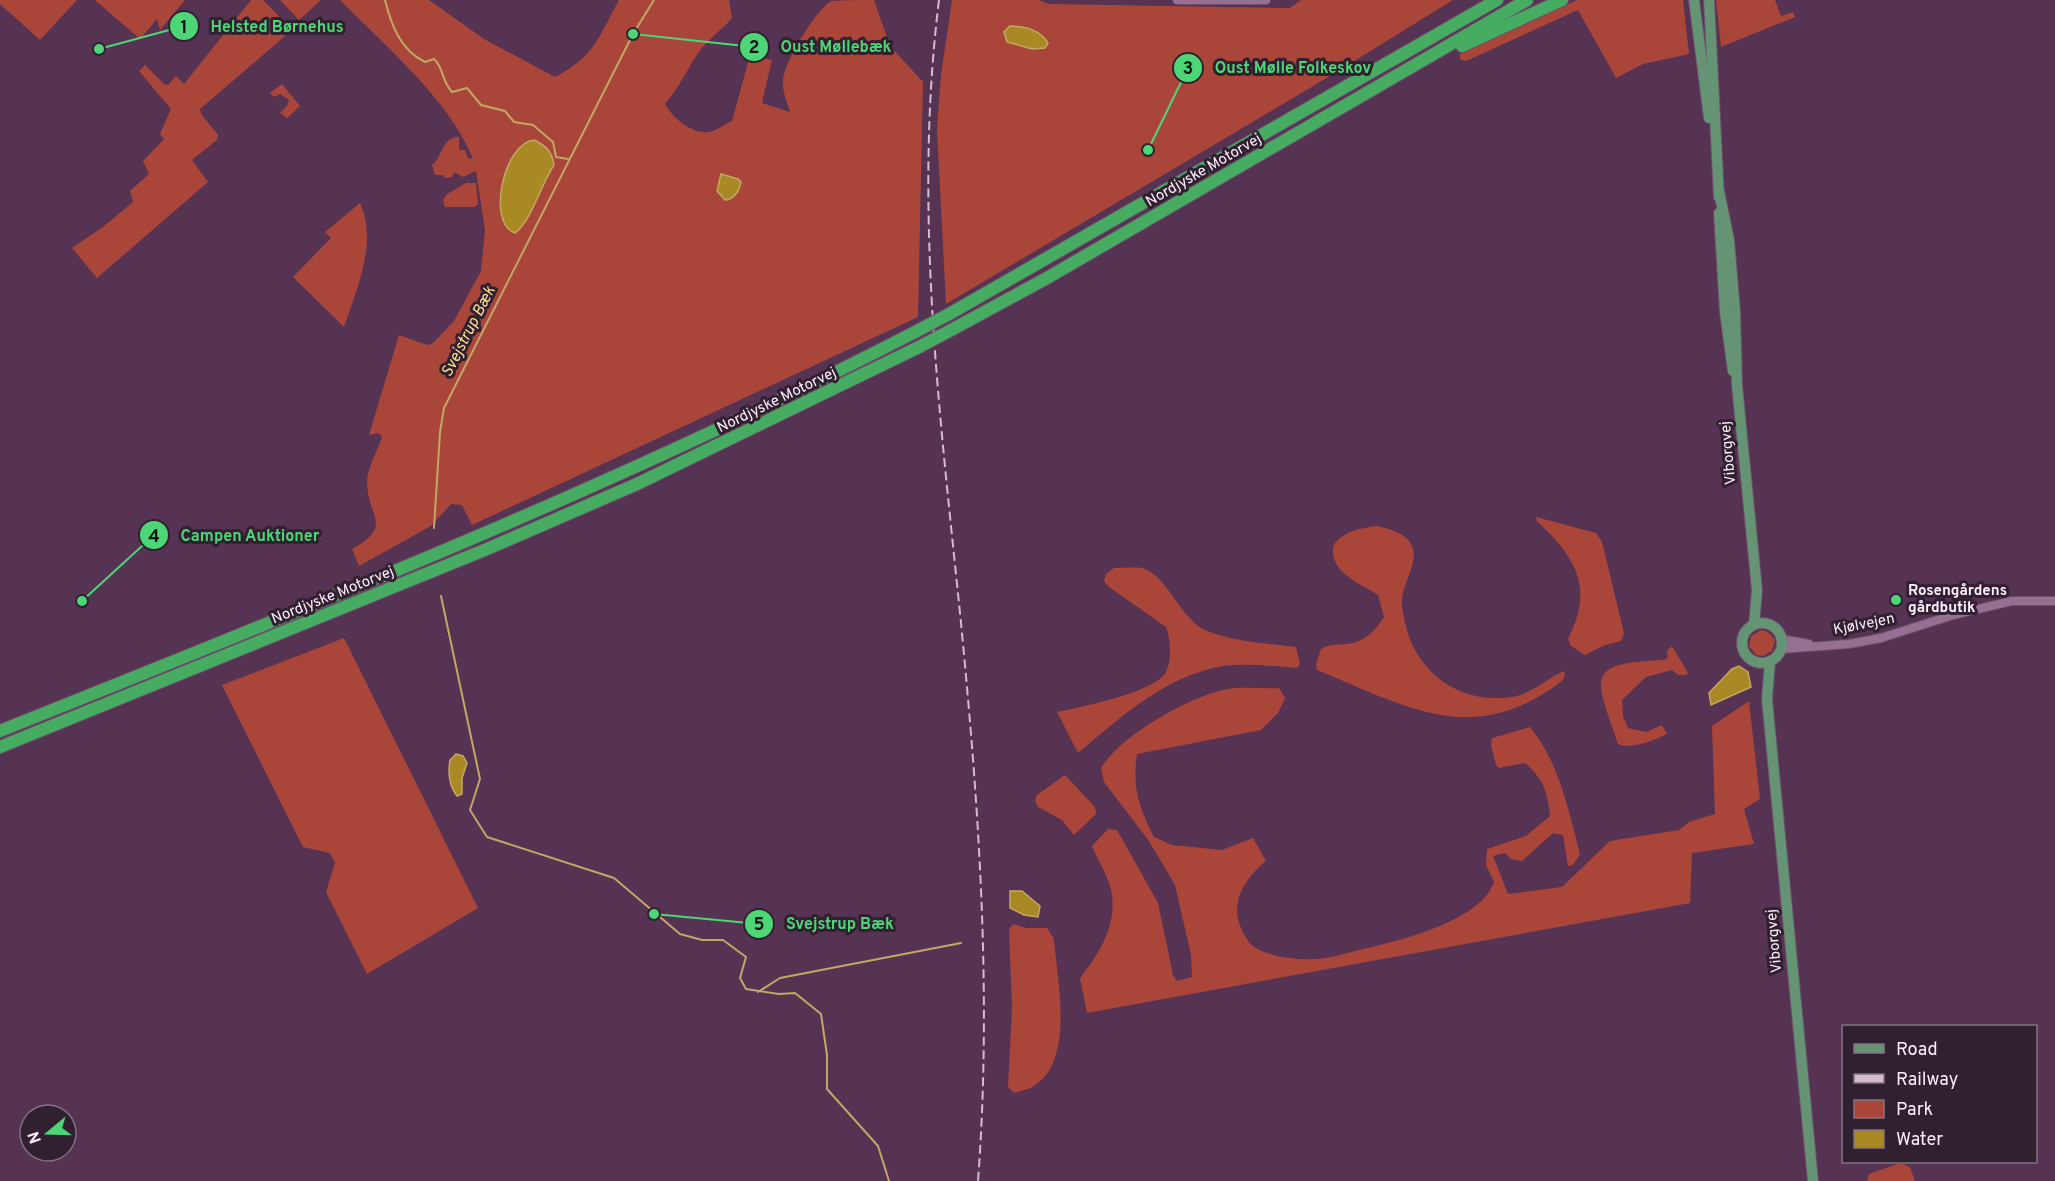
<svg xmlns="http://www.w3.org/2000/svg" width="2055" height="1181" font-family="Overpass,sans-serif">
	<rect width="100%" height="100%" fill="#563253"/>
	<g fill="#aa4639">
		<polygon points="0,0 77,0 40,40 0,4"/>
		<polygon points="95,0 185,0 160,30 157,19 140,39"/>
		<polygon points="251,0 263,0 292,30 200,109 201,114 218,135 217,140 192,160 208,182 97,278 72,248 103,227 133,202 130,191 149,174 143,161 164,139 160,134 171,109 139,71 145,65 164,84 168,85 176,76 184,84"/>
		<polygon points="280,0 321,0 299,20"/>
		<path d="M 340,0 L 429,0 L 484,39 L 555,77 C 595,56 598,38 619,0 L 729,0 L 732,18 C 722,30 707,40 699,52 C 687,69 679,88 665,104 C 673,118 691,134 709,132 C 717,131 725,124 732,121 L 750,55 L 772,60 L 762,103 L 790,112 C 787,102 782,91 783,80 C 784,62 816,10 831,1 C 841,0 862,0 874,0 L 890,46 L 923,82 L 918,317 L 472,525 L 462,505 L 451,504 L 431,526 L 359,566 L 352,549 C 394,526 368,518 367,482 C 367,468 378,450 382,437 L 379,433 L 369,435 L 399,335 L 427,345 L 433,343 L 454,321 L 481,271 L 485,230 L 476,171 L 463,177 L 454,172 L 452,177 L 445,178 L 443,175 L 435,175 L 432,165 C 443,157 442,136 459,137 L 459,150 L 465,150 L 468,158 L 473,159 C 449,99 385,46 340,0 Z"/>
		<polygon points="952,0 1038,0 1049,4 1290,8 1301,0 1453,0 1330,76 946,304 937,130 941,75"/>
		<polygon points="1577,0 1683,0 1689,54 1643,64 1616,78 1578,10 1466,61 1460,59 1460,54"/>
		<polygon points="1716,0 1775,0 1781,16 1793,12 1795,17 1721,47"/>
		<polygon points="282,84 300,106 287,118 280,113 287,106 289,100 280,94 274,97 270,93"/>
		<polygon points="466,183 476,183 478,204 475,207 445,207 443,200 447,194"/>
		<path d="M 360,203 C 378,243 357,288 344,327 L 293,277 L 331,238 L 325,232 Z"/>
		<path d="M 1536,517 L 1596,533 L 1602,542 L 1624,633 L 1621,641 L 1605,645 L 1585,655 L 1571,646 L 1568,639 C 1595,587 1575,557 1537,521 Z"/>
		<path d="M 1377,526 C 1390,529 1406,533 1412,546 C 1419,563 1403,582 1402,600 C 1401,607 1404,615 1405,622 C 1415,672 1460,705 1511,697 C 1532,694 1546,679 1564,671 L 1565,675 L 1562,681 C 1473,749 1408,707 1317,670 L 1316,664 L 1321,649 C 1329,644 1336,645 1345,644 C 1364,643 1375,631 1384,617 L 1378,595 C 1366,587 1344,578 1337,565 C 1320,536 1358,528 1377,526 Z"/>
		<path d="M 1114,568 C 1123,568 1134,567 1142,568 C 1166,574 1180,618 1205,630 C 1232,642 1267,643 1296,647 L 1300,664 L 1297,668 C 1273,666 1247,663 1223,666 C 1165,676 1121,717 1078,753 L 1057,712 C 1082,707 1144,694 1162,677 C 1173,667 1171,639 1166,627 L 1109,587 L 1104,581 L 1106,574 Z"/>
		<polygon points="1761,630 1768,632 1775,640 1772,651 1763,656 1756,655 1749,646 1751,636"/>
		<polygon points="344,638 478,908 367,974 326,892 335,863 330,853 303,847 222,685"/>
		<path d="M 1672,646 L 1688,673 L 1686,675 L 1678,675 L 1672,670 L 1646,677 L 1622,700 L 1623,716 L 1628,728 L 1646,732 L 1662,725 L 1667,734 C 1655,740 1631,750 1618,744 C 1596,677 1582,663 1665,660 L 1668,657 L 1667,651 Z"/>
		<path d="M 1279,688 L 1285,698 L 1278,713 L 1261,730 L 1137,754 C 1132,787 1139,808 1154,837 L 1172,845 L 1222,850 L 1253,838 L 1266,861 C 1249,875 1233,896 1238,919 C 1240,927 1246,941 1253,946 C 1268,957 1297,960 1315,959 C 1328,959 1343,954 1355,951 C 1393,942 1480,923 1494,882 L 1486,865 L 1487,849 L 1526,836 L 1550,816 C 1548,793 1543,778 1525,763 L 1499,768 L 1496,765 L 1491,745 L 1492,738 L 1530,727 C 1559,762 1569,812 1580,854 L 1573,865 L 1568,866 L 1563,835 L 1553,833 L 1522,861 L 1511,859 L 1505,853 L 1493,856 L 1508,894 L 1562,887 L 1610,841 L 1679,830 L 1689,822 L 1715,814 L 1712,726 L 1749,701 L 1760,799 L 1744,809 L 1754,844 L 1692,853 L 1690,903 L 1087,1013 L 1080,978 C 1099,954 1116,927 1112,895 C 1110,879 1098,861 1092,846 L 1108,829 L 1117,830 L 1158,903 L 1173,975 L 1177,981 L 1192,977 L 1191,955 L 1175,885 L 1149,841 L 1104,782 L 1101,768 C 1120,736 1187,698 1223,690 C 1240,686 1261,689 1279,688 Z"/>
		<polygon points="1065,775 1095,807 1096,814 1074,835 1062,820 1038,807 1035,800 1037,795"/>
		<path d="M 1013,924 L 1026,928 L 1047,928 L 1054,939 C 1057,980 1076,1063 1032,1087 C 1027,1090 1020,1091 1014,1093 L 1008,1087 L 1012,1008 L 1009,929 Z"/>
		<polygon points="1900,1163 1910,1167 1915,1181 1867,1181 1869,1174"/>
	</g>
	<g fill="#a98924" stroke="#c3a765" stroke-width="1.5">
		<path d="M 1010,26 C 1025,26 1040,30 1048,43 L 1045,48 L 1032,49 L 1007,42 L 1004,32 Z"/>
		<path d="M 534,140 C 546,146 552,151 554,165 C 541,184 532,220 515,233 C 486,223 504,143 534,140 Z"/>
		<path d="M 721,174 L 738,179 L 741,182 C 739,191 735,199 725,200 L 717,191 Z"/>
		<polygon points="1739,666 1748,672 1751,687 1711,705 1709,693 1732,669"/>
		<path d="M 456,754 L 463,756 L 467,763 L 462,778 L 462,794 L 457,796 C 449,786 448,772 450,760 Z"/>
		<polygon points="1010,891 1022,891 1040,906 1038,917 1024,915 1010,908"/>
	</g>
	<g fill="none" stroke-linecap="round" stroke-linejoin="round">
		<g stroke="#c3a765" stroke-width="2">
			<path d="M 385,0 C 391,24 400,50 425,62 L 434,59 C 444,68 441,80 452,92 L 467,88 L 481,105 L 505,111 L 514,122 L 533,125 L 553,142 L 556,157 L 568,159"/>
			<polyline points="434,528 440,432 444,408 633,34 654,0"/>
			<polyline points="441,596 480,779 470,810 487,837 614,878 680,934 702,940 723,940 746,957 740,978 746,989 779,994 795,993 821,1014 827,1055 827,1089 878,1146 889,1181"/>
			<polyline points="758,992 780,978 961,943"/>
		</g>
		<g stroke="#6d506b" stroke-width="10">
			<g id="minor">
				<polyline points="1177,0 1266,0"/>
				<polyline points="1781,639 1809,644"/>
				<polyline points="1781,649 1849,644 1881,638 1953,615 2012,601 2055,601"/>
			</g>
		</g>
		<g stroke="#6d506b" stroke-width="12">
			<g id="major">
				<polyline points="1694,0 1709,118"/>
				<polyline points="1709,0 1719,197"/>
				<polyline points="1719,191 1729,240 1735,311 1737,385 1757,590 1754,625"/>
				<polyline points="1719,213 1725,312 1733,371"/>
				<circle cx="1762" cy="643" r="20"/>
				<polyline points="1770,661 1767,699 1813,1181"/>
			</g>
		</g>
		<g stroke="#6d506b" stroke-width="14">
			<g id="highway">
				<polyline points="1462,46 1562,0"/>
				<polyline points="951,313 1497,0"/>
				<polyline points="953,329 1047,278 1527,0"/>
				<path d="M 0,731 C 310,607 620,485 917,331"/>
				<polyline points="0,747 487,549 637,484 919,347"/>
			</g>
		</g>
		<use href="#minor" stroke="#966f92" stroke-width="8"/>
		<use href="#major" stroke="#659475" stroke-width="10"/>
		<use href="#highway" stroke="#45ac62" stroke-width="12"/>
		<path stroke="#d4bdd1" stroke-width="2" stroke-dasharray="9 4.5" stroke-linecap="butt" d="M 939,0 C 913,209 940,415 961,623 C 979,809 992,994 978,1181"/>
		<g stroke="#6d506b" stroke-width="14" stroke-linecap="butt">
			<g id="highway-bridge">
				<polyline points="917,331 951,313"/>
				<polyline points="919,347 953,329"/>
			</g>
		</g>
		<use href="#highway-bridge" stroke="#45ac62" stroke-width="12"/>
	</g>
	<circle fill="#4dd676" stroke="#312130" stroke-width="2" cx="1896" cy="600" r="6"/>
	<g text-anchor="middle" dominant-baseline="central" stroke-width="6" stroke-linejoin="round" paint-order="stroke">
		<g font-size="15" fill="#ffedfd" stroke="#312130">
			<text transform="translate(1204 171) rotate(-30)">Nordjyske Motorvej</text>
			<text transform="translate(777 401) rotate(-26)">Nordjyske Motorvej</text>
			<text transform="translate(1729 453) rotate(-95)">Viborgvej</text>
			<text transform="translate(333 596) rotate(-22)">Nordjyske Motorvej</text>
			<text transform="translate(1864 625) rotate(-11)">Kjølvejen</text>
			<text transform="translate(1775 941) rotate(-95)">Viborgvej</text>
		</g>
		<g font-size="15" font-weight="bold" fill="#ffedfd" stroke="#312130" text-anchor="start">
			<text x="1908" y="591">Rosengårdens<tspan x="1908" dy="17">gårdbutik</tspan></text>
		</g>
		<g font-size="16" font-style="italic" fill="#ffe08e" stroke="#312130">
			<text transform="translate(469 332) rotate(-63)">Svejstrup Bæk</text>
		</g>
	</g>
	<path fill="none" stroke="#4dd676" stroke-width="2" d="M99 49L184 26M633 34L754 47M1148 150L1188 68M82 601L154 535M654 914L759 924"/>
	<g fill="#4dd676" stroke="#312130" stroke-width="2">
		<circle cx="99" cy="49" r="6"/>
		<circle cx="633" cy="34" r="6"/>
		<circle cx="1148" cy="150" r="6"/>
		<circle cx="82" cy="601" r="6"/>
		<circle cx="654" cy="914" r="6"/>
		<circle cx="184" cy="26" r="15"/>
		<circle cx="754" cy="47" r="15"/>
		<circle cx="1188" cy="68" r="15"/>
		<circle cx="154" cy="535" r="15"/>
		<circle cx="759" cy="924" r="15"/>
	</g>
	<g font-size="18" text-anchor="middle" font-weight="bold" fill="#111">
		<text x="184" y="33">1</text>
		<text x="754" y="53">2</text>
		<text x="1188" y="74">3</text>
		<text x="154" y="542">4</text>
		<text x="759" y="930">5</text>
	</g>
	<g font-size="16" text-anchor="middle" font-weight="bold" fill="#4dd676" stroke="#312130" stroke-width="6" stroke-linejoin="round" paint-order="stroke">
		<text x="277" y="32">Helsted Børnehus</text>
		<text x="836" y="52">Oust Møllebæk</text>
		<text x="1293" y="73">Oust Mølle Folkeskov</text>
		<text x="250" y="541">Campen Auktioner</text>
		<text x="840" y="929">Svejstrup Bæk</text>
	</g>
	<rect x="1842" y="1025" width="195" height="138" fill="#312130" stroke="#837382" stroke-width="1.5"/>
	<rect x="1854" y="1044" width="30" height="9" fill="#659475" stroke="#837382" stroke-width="1.5"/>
	<text x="1896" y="1055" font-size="18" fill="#ffedfd">Road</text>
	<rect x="1854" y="1074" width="30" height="9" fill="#d4bdd1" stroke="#837382" stroke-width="1.5"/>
	<text x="1896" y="1085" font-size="18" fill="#ffedfd">Railway</text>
	<rect x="1854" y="1100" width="30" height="18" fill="#aa4639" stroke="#837382" stroke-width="1.5"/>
	<text x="1896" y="1115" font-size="18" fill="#ffedfd">Park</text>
	<rect x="1854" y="1130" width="30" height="18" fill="#a98924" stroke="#837382" stroke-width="1.5"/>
	<text x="1896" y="1145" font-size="18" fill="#ffedfd">Water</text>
	<g transform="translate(48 1133) rotate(251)"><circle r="28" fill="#312130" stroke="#837382" stroke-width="1.5"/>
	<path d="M0-4.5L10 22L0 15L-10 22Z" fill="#4dd676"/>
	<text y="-9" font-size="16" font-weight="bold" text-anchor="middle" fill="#ffedfd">N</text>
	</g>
</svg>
